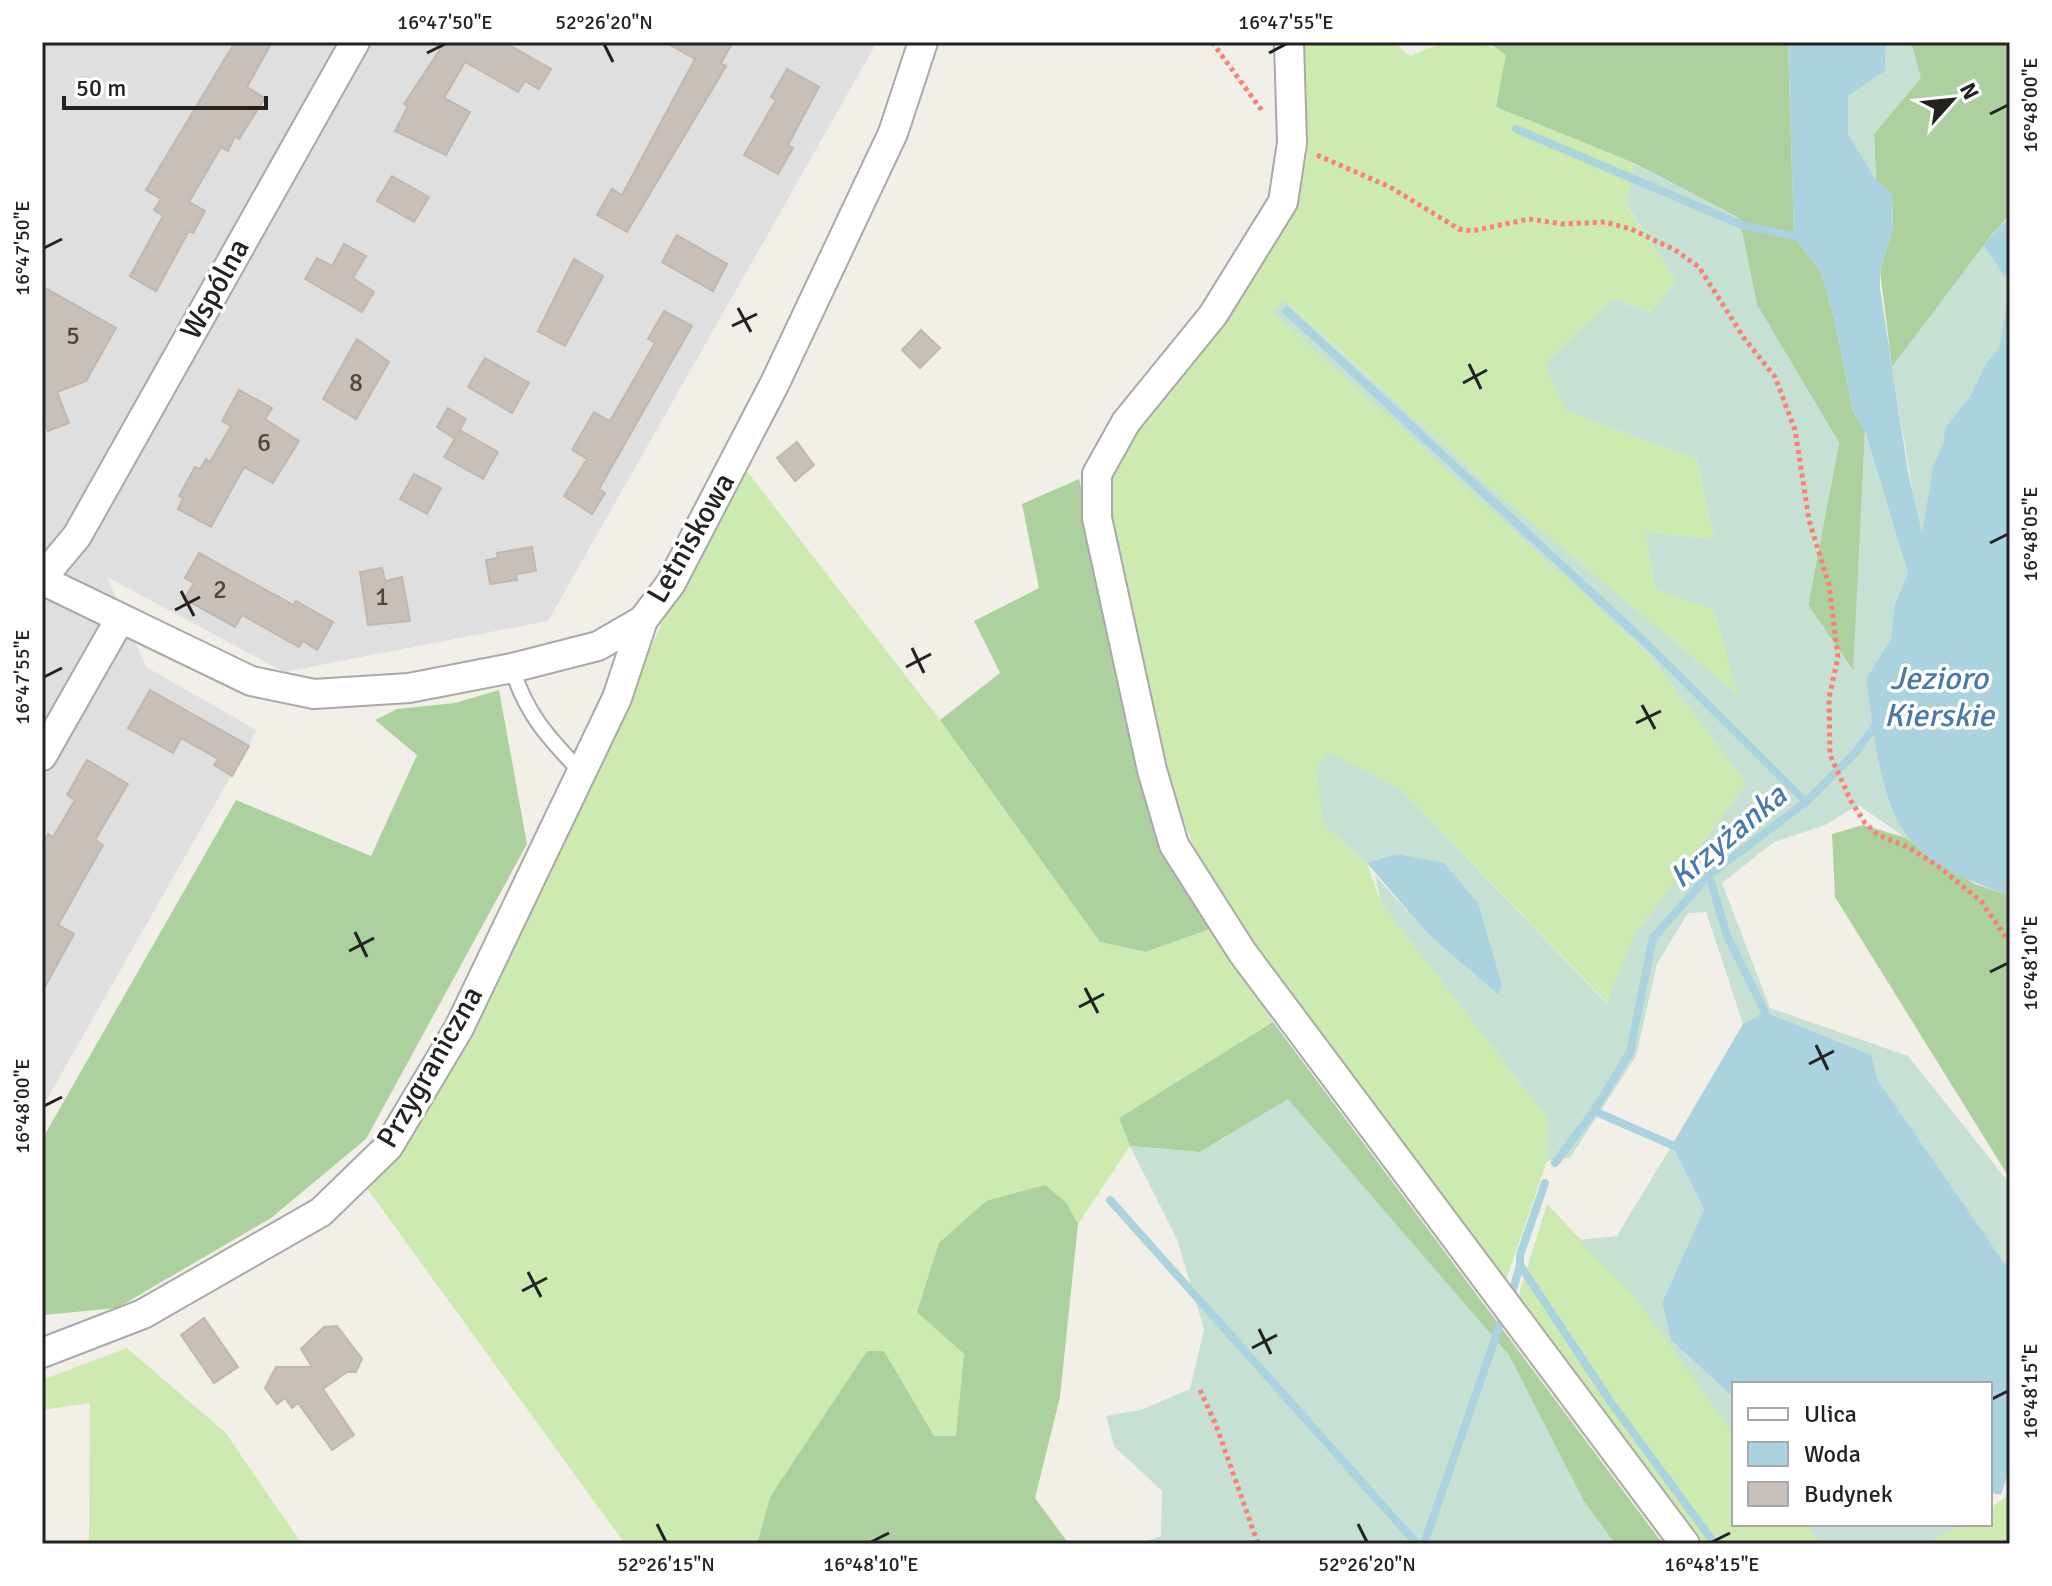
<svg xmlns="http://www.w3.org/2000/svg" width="2052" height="1586" font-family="Signika,sans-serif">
	<rect width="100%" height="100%" fill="#f2efe9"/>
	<polygon fill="#e0dfdf" points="42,42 877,42 548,621 284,672 107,577 146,667 257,730 42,1108"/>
	<g fill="#cdebb0">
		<path d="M 1302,42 L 1394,42 L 1410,56 C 1443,41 1474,34 1507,55 L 1496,107 L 1634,163 L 1626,205 L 1676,281 L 1653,313 L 1613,299 L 1597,317 L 1566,411 L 1697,459 L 1714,539 L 1645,532 L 1656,590 L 1714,610 L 1739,696 L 1497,493 L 1285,300 L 1647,652 L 1746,783 L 1632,939 L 1608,1004 L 1402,790 L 1324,825 L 1367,863 L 1381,903 L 1548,1119 L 1547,1161 L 1504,1286 L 1285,993 L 1212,887 L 1169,791 L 1106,521 L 1104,478 L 1132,425 L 1218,326 L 1296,206 L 1307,156 Z"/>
		<polygon points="746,470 940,720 1100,942 1146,952 1212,928 1273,1022 1119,1118 1130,1146 1078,1224 1066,1202 964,1354 957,1437 934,1437 884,1351 770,1497 757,1544 625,1544 366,1187 472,1017 662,623"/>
		<polygon points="1547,1204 1634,1296 1734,1429 1734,1524 1805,1524 1816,1538 1827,1544 1700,1544 1516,1304"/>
		<polygon points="127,1348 225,1432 302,1544 89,1544 90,1403 42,1410 42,1380"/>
		<polygon points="2010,1494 2010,1544 1926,1544 1962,1524 1990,1524 1990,1508"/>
	</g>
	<g fill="#add19e">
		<polygon points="1487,42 1788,42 1794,236 1821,272 1835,321 1853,411 1865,431 1854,672 1808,605 1839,443 1757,305 1739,218 1634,163 1496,107 1506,55"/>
		<polygon points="1911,42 2010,42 2010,214 1892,367 1880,271 1893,227 1892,195 1876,180 1874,134 1920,78"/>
		<polygon points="1079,479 1122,665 1212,928 1146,952 1100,942 940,720 1000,673 974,621 1039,588 1022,504"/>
		<polygon points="499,690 527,844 366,1139 271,1218 117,1308 44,1315 44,1136 236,800 371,856 417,755 375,720 397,709 455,703"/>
		<polygon points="1863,825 1910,839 1926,855 1975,884 2010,896 2010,1179 1835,897 1832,834"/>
		<polygon points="1273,1022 1663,1544 1615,1544 1585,1503 1199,1152 1130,1146 1119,1118"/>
		<polygon points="1045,1185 1066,1202 1078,1224 1060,1397 1035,1498 1069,1544 757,1544 770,1497 867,1351 884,1351 934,1436 956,1436 964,1354 917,1312 939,1243 986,1201"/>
	</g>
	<g fill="#c6e0d4">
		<polygon points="1886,42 1911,42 1921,78 1874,134 1876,180 1848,134 1848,96 1885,71"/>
		<path d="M 1634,163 L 1739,218 L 1757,305 L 1839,443 L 1808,605 L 1853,671 L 1865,431 L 1908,572 L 1923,536 L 1918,525 L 1892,367 L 1992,234 L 2010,217 L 2010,896 C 1949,874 1911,840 1858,805 L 1825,825 L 1774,842 L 1722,883 L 1770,1008 L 1908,1056 L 2010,1184 L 2010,1271 L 1877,1081 L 1871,1055 L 1765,1012 L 1743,1024 L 1706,912 L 1688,913 L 1657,964 L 1636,1056 L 1570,1158 L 1547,1161 L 1548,1119 L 1381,903 L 1375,875 L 1426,932 L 1396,854 L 1367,863 L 1324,825 L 1316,768 L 1328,752 L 1402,790 L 1607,1004 L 1632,939 L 1746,783 L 1647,652 L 1273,312 L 1284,300 L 1497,493 L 1738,695 L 1714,610 L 1656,590 L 1645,532 L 1714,539 L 1697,459 L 1566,411 L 1545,364 L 1613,299 L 1652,313 L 1676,281 L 1626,204 Z"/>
		<polygon points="1288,1099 1509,1355 1585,1503 1615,1544 1139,1544 1161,1536 1162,1491 1114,1446 1106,1416 1141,1410 1190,1389 1204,1329 1177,1239 1130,1146 1199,1152"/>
		<polygon points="1672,1145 1704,1209 1662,1303 1671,1340 1734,1398 1734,1434 1634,1296 1579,1240 1617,1236"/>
		<polygon points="1805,1524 1962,1524 1926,1544 1827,1544 1816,1538"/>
	</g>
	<g fill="#aad3df">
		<path d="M 1788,42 L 1886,42 L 1885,71 L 1848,96 L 1848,134 L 1876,180 L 1892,194 L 1893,227 L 1880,271 L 1880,288 L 1908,472 L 1922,534 L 1933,467 L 1944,442 L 1945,428 L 1970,397 L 1987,362 L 1999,349 L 2010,285 L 1984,245 L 2010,217 L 2010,896 C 1982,886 1951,874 1927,856 C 1878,820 1875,733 1866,679 L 1891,639 L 1895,605 L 1908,573 L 1865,431 L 1853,411 L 1835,321 L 1821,272 L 1794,236 Z"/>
		<polygon points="1396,854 1444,863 1478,903 1502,985 1498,994 1426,932 1367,863"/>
		<polygon points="1765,1012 1871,1055 1878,1081 2010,1271 2010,1467 2001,1495 1990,1493 1990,1384 1734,1384 1734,1398 1671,1340 1662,1303 1704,1209 1672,1145 1743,1024"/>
	</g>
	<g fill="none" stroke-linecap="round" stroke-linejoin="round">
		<g stroke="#aad3df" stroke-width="8">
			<polyline points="1516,129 1742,225 1794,236"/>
			<polyline points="1287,311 1646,643 1806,802"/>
			<polyline points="1709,875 1727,936 1765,1012"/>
			<polyline points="1594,1111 1672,1145"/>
			<polyline points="1555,1163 1594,1111 1630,1052 1653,938 1709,875 1806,802 1855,753 1880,719"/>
			<polyline points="1545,1183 1520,1255 1520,1265 1610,1401 1715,1544"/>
			<polyline points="1110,1200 1417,1544"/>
			<polyline points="1513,1290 1520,1265"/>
			<polyline points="1424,1544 1503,1316"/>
		</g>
	</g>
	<g fill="#c7bfb8" stroke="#c4b6ab" stroke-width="2">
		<polygon points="235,42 272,42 247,87 265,98 239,139 235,136 228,151 221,147 189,202 205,211 193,233 189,231 156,291 130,276 163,216 154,210 161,199 146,190"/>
		<polygon points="430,42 504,42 551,69 539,89 525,81 518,92 465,62 444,98 470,112 446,155 395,131 408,106 404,104 441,48"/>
		<polygon points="665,42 733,42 721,63 726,66 627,232 597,215 612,189 622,195 695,59"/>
		<polygon points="787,69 819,87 788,145 793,148 778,174 744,155 776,100 771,97"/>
		<polygon points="392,176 429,197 414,222 377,201"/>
		<polygon points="677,235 727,264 713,291 662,262"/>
		<polygon points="344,244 366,256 353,278 374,292 362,312 305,279 317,258 332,266"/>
		<polygon points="574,259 603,276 565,346 538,331"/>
		<polygon points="42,286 116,328 86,381 57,392 69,423 48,431 42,415"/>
		<polygon points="664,311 692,326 599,489 605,493 592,514 564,496 587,459 572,450 594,412 610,421 655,343 648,339"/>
		<polygon points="921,330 940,348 920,368 902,350"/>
		<polygon points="357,339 389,362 356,419 323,399"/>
		<polygon points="485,358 529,383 512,413 468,387"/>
		<polygon points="239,390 272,408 265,419 299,441 273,483 244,467 211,527 178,509 183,498 179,496 195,467 200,469 206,459 210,462 231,426 222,421"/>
		<polygon points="448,408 466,419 457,435 460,430 498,452 483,479 444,457 455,439 437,427"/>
		<polygon points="797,442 814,465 795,481 777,458"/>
		<polygon points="414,474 441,488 427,514 400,499"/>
		<polygon points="532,547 536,571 516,574 517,580 490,584 486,560 498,558 497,553"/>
		<polygon points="199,553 293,605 296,601 333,622 317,650 303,641 299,647 242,615 235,627 184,599 194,583 185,578"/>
		<polygon points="382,568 385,581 402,577 410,621 368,625 360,572"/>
		<polygon points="150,690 249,746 232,776 214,765 218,759 181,738 173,753 128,728"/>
		<polygon points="87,760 128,784 95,840 103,845 58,925 74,934 42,992 42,846 48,834 53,837 75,800 67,795"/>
		<polygon points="204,1318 238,1367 214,1383 181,1335"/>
		<polygon points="337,1326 362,1359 356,1372 347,1372 323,1389 354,1435 332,1450 298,1403 292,1408 285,1398 277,1404 265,1388 276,1367 312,1367 301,1349 324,1327"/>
	</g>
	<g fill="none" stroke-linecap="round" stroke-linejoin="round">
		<g stroke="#a9a9a9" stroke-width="18">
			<path id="lane" d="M 512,668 C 526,714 548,737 580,771"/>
		</g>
		<g stroke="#a9a9a9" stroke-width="32">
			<g id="street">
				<polyline points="1289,42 1292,143 1283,202 1213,315 1126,422 1097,474 1097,518 1152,770 1174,845 1242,952 1685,1544"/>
				<polyline points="42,578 77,536 355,42"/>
				<polyline points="42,580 251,681 314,694 409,688 512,668 598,646 643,620 671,583 775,383 893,133 923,42"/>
				<polyline points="42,756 120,619"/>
				<polyline points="42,1353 143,1314 321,1212 388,1147 459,1028 617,698 643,620"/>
			</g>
		</g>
		<g stroke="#fa8072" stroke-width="5" stroke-dasharray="4 4" stroke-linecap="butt">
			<polyline points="1212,42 1263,112"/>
			<polyline points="1317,155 1390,187 1459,229 1472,231 1529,219 1563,224 1605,222 1631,229 1675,250 1699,267 1744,338 1775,377 1795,430 1809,520 1829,585 1838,657 1829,698 1830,755 1851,801 1865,823 1878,835 1908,847 1939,867 1981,901 2010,943"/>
			<polyline points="1200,1390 1216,1425 1258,1544"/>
		</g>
		<use href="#lane" stroke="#fff" stroke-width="14"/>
		<use href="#street" stroke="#fff" stroke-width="28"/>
	</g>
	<path fill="none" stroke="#222" stroke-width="3" d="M 604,44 L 613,62M 427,53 L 445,44M 1269,53 L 1286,44M 1990,114 L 2008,105M 44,248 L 62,239M 738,308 L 751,332M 732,326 L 757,314M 1469,364 L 1481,389M 1463,383 L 1487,370M 1990,543 L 2008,534M 181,591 L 194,616M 175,610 L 200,597M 912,648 L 924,673M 906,667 L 931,654M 44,677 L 62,668M 1642,705 L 1655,729M 1636,723 L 1661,711M 355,932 L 367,957M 349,951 L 374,938M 1990,972 L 2008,963M 1085,988 L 1098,1013M 1079,1007 L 1104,994M 1816,1045 L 1828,1070M 1809,1064 L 1834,1051M 44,1106 L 62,1097M 528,1272 L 541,1297M 522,1291 L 547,1278M 1259,1329 L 1271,1354M 1252,1348 L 1277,1335M 1990,1400 L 2008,1391M 657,1524 L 666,1542M 1358,1524 L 1367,1542M 871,1542 L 889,1533M 1712,1542 L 1730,1533"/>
	<g text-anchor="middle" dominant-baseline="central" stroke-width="7" stroke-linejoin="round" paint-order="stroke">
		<g font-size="26" fill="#4b4948">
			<text x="73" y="336">5</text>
			<text x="356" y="383">8</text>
			<text x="264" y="443">6</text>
			<text x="220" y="590">2</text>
			<text x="382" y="597">1</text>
		</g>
		<g font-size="30" fill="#222" stroke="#fff">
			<text transform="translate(215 289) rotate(-61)">Wspólna</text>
			<text transform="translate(691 538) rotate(-60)">Letniskowa</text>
			<text transform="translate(430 1067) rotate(-60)">Przygraniczna</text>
		</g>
		<g font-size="32" font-style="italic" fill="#4a7aab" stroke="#fff">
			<text x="1939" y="678">Jezioro<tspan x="1939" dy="37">Kierskie</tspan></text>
			<text transform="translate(1728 836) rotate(-40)">Krzyżanka</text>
		</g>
	</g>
	<rect width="2052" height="1586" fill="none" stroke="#ffffff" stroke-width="88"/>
	<rect x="1732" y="1382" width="260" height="144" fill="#ffffff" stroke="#a7a7a7" stroke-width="2"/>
	<rect x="1748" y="1408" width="40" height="12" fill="#ffffff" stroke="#a7a7a7" stroke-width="2"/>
	<text x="1804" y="1422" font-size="24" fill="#222222">Ulica</text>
	<rect x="1748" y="1442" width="40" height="24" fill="#aad3df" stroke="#a7a7a7" stroke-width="2"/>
	<text x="1804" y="1462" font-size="24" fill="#222222">Woda</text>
	<rect x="1748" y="1482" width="40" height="24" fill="#c7bfb8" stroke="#a7a7a7" stroke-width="2"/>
	<text x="1804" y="1502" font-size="24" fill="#222222">Budynek</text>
	<g transform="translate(1952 100) rotate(63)" stroke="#ffffff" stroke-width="6" paint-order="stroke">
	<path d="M0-6L14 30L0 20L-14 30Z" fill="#222222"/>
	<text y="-12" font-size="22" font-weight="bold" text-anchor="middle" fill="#222222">N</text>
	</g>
	<path d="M64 96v12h202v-12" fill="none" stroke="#222222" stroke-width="4"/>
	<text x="76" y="96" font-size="24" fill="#222222" stroke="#ffffff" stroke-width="6" paint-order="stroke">50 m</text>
	<rect x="44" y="44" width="1964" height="1498" fill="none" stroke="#222" stroke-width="3"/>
	<g font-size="20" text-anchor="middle" fill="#222">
		<text x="445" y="29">16°47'50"E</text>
		<text x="604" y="29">52°26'20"N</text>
		<text x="1286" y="29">16°47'55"E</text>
		<text transform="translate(2030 105) rotate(-90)" y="7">16°48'00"E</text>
		<text transform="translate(22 248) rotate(-90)" y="7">16°47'50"E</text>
		<text transform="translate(2030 534) rotate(-90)" y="7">16°48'05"E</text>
		<text transform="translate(22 677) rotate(-90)" y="7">16°47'55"E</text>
		<text transform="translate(2030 963) rotate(-90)" y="7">16°48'10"E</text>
		<text transform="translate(22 1106) rotate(-90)" y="7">16°48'00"E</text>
		<text transform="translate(2030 1391) rotate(-90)" y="7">16°48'15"E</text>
		<text x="666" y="1571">52°26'15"N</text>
		<text x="871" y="1571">16°48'10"E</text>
		<text x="1367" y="1571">52°26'20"N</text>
		<text x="1712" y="1571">16°48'15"E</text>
	</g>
</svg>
